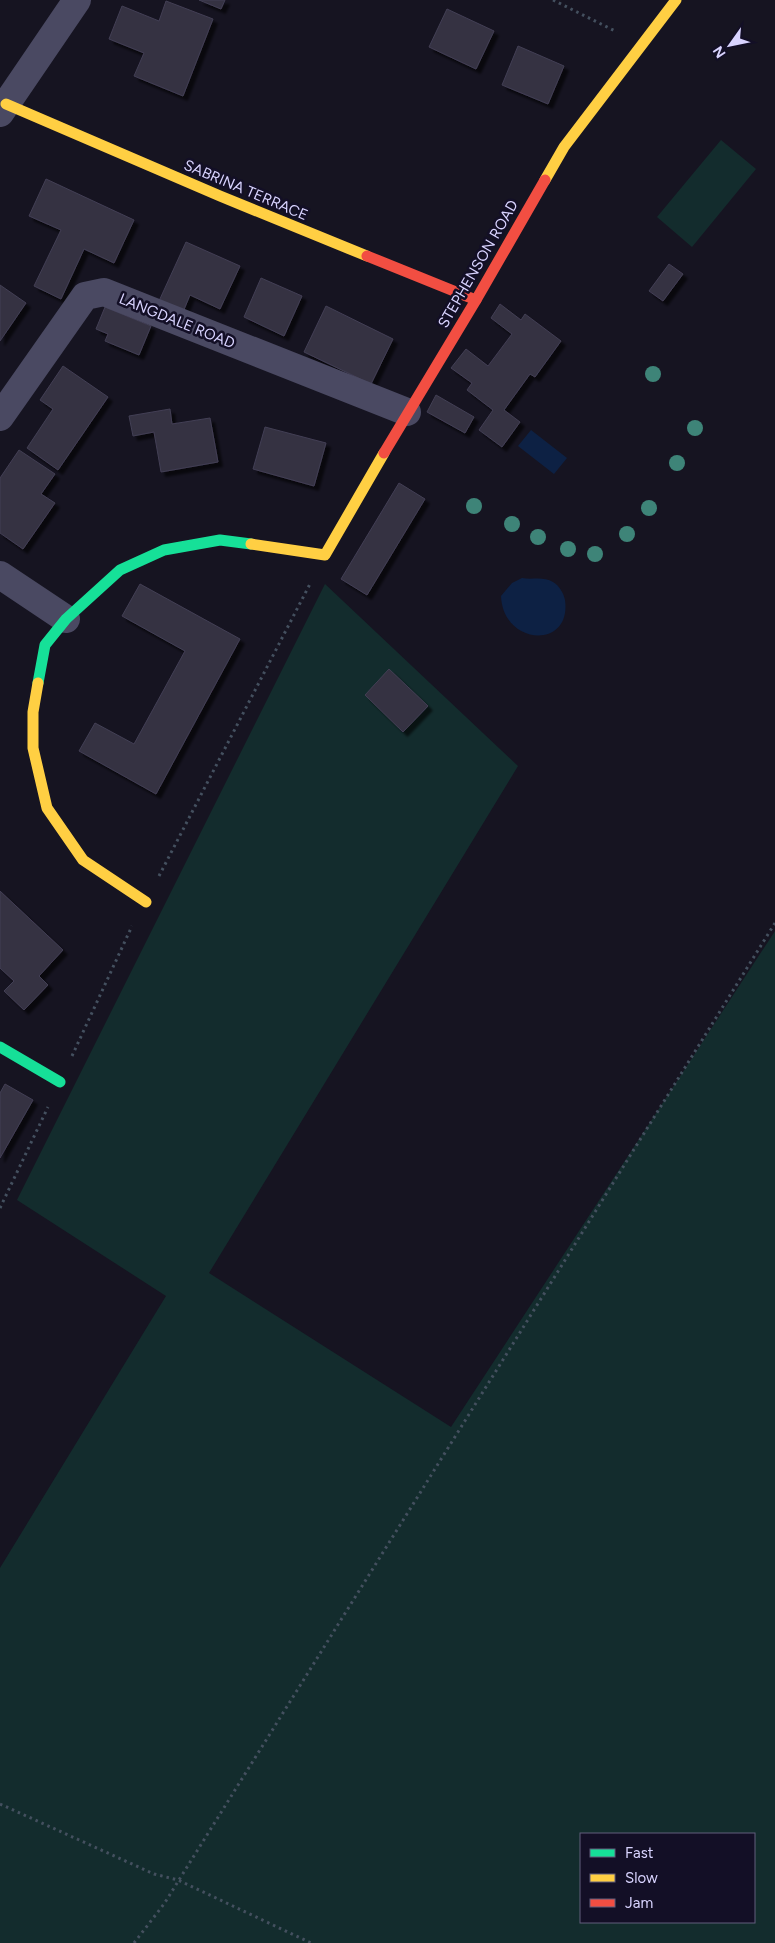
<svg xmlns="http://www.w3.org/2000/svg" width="775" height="1943" font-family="Figtree,sans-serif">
	<defs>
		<filter id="shadow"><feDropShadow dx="4.5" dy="4.5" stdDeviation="1" flood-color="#0009"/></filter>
	</defs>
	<rect width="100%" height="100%" fill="#161421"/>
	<g fill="#132c2d" fill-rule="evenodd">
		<polygon points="721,140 756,169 692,247 657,217"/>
		<path d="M 325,584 L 518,766 L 209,1273 L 451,1427 L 775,931 L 775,1943 L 0,1943 L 0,1568 L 166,1296 L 17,1200 ZM 581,1834 L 754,1834 L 754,1922 L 581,1922 Z"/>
	</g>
	<g fill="#0d2144">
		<polygon points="531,430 567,458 554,474 518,446"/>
		<path d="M 522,578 C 532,580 544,576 553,582 C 559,585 564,594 565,600 C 572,650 503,646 501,596 L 512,583 Z"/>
	</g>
	<g fill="#343243" stroke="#433f54" filter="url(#shadow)">
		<polygon points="199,0 225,0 221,9"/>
		<polygon points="166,1 213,19 183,96 134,76 144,53 109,39 122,6 159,21"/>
		<polygon points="447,9 494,31 476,69 429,47"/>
		<polygon points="518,46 564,66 548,104 502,85"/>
		<polygon points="46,179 134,220 114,263 84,249 61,299 34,286 61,230 29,216"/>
		<polygon points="186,242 240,266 220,309 190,295 183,312 159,301"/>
		<polygon points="669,264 683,274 663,301 649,291"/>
		<polygon points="261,278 302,296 284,336 244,317"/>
		<polygon points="0,285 26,303 0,341"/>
		<polygon points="500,304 521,320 525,314 561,341 535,377 530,374 504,410 520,422 502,447 479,430 493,410 467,390 472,383 451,368 466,349 488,366 512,334 491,318"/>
		<polygon points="326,306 393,339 371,384 304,352"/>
		<polygon points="105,307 151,326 139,355 105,341 108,334 96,329"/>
		<polygon points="63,366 108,397 58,470 27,448 53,409 40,400"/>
		<polygon points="436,395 474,417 465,433 427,412"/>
		<polygon points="170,409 172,424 210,418 218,462 161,472 154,432 133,436 129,416"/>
		<polygon points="265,427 326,443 314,486 253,469"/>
		<polygon points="19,450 55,474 41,494 55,503 23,549 0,533 0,478"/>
		<polygon points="399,483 425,499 367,595 341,579"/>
		<polygon points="140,584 240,639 156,794 79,751 95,723 134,744 185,651 122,616"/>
		<polygon points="389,669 428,706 403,732 365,695"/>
		<polygon points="0,891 63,950 39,976 48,985 24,1010 4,991 14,981 0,968"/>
		<polygon points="5,1084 33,1100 0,1158 0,1093"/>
	</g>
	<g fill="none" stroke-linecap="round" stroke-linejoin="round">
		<g stroke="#44505f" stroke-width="3" stroke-dasharray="2.5 4" stroke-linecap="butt">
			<polyline points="553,0 617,32"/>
			<polyline points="159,876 311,582"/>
			<polyline points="72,1056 132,926"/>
			<polyline points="0,1208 48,1107"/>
			<polyline points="0,1804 154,1874 178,1880 311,1943"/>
			<polyline points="134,1943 164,1904 775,923"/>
		</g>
		<g stroke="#4a4962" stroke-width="28">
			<polyline points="0,113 77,0"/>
			<polyline points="0,417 85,296 104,292 407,412"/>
			<polyline points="0,575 66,619"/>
		</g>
		<g stroke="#16e098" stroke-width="11">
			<polyline points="38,683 45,645 66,619 120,570 164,550 220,540 251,544"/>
			<polyline points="0,1047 60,1082"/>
		</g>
		<g stroke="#ffcf43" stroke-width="11">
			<polyline points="6,104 220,196 367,256"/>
			<polyline points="545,180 564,147 676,0"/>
			<polyline points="251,544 325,555 384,453"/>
			<polyline points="38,683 33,712 33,748 47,808 83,860 146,902"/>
		</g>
		<g stroke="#f24e42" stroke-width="11">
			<polyline points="367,256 476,300"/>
			<polyline points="384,453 476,300 545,180"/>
		</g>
	</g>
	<g fill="#3e8478">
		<circle cx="653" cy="374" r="8"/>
		<circle cx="695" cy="428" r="8"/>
		<circle cx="677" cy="463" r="8"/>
		<circle cx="474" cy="506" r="8"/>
		<circle cx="649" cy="508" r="8"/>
		<circle cx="512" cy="524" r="8"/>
		<circle cx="627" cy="534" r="8"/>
		<circle cx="538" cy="537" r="8"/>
		<circle cx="568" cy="549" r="8"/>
		<circle cx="595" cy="554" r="8"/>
	</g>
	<g text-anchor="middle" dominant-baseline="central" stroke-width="5" stroke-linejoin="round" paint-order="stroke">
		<g font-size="15" fill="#d9d4ff" stroke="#130f26">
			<text transform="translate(246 190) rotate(23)">SABRINA TERRACE</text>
			<text transform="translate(478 264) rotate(-60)">STEPHENSON ROAD</text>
			<text transform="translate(177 321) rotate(22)">LANGDALE ROAD</text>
		</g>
	</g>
	<rect x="580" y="1833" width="175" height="90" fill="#130f26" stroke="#625e7d"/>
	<rect x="590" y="1849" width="25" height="8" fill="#16e098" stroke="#625e7d"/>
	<text x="625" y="1858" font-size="15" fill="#d9d4ff">Fast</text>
	<rect x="590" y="1874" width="25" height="8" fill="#ffcf43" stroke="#625e7d"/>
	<text x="625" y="1883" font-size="15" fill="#d9d4ff">Slow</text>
	<rect x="590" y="1899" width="25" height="8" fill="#f24e42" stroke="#625e7d"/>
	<text x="625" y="1908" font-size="15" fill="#d9d4ff">Jam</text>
	<g transform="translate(730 45) rotate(237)" stroke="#130f26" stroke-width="4" paint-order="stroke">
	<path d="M0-4L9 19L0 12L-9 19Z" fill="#d9d4ff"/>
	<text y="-8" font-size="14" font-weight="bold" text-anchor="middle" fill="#d9d4ff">N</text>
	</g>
</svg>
